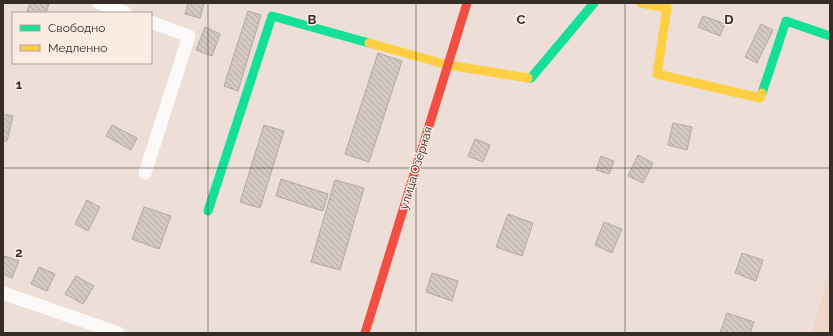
<svg xmlns="http://www.w3.org/2000/svg" width="833" height="336" font-family="Raleway,sans-serif">
	<defs>
		<pattern id="building-back-hatch" width="6" height="6" patternUnits="userSpaceOnUse"><rect width="6" height="6" fill="#d3c8c2"/><path d="M-1 5l2 2M0 0l6 6M5-1l2 2" fill="none" stroke="#b6aca7"/></pattern>
	</defs>
	<rect width="100%" height="100%" fill="#eddfd7"/>
	<polygon fill="#efd6c9" points="830,268 830,333 812,333"/>
	<g fill="url(#building-back-hatch)" stroke="#b3a8a2">
		<polygon points="30,3 49,3 46,13 31,13 27,12"/>
		<polygon points="188,3 204,3 200,18 185,14"/>
		<polygon points="248,11 261,15 238,91 224,86"/>
		<polygon points="703,16 725,24 720,36 698,27"/>
		<polygon points="761,24 773,30 757,63 745,57"/>
		<polygon points="205,27 220,34 212,56 196,50"/>
		<polygon points="378,53 402,61 369,162 345,154"/>
		<polygon points="3,114 13,116 7,141 3,141"/>
		<polygon points="673,123 692,127 687,150 668,145"/>
		<polygon points="112,125 137,138 131,150 106,136"/>
		<polygon points="264,125 284,131 260,208 240,202"/>
		<polygon points="475,139 490,145 483,162 468,156"/>
		<polygon points="638,155 653,163 643,183 628,176"/>
		<polygon points="601,156 614,161 609,174 596,170"/>
		<polygon points="281,179 328,194 323,211 276,196"/>
		<polygon points="335,180 364,188 340,270 311,262"/>
		<polygon points="87,200 100,207 88,231 75,224"/>
		<polygon points="144,207 171,216 159,249 132,239"/>
		<polygon points="508,214 533,223 522,256 496,247"/>
		<polygon points="604,222 622,229 612,253 595,245"/>
		<polygon points="742,253 763,260 756,281 735,273"/>
		<polygon points="5,256 19,261 12,278 3,274 3,262"/>
		<polygon points="39,267 55,274 47,291 31,284"/>
		<polygon points="432,273 458,281 452,301 426,292"/>
		<polygon points="76,276 94,286 83,304 65,294"/>
		<polygon points="727,313 754,322 750,333 720,333"/>
	</g>
	<g fill="none" stroke-linecap="round" stroke-linejoin="round">
		<g stroke="#fcfaf9" stroke-width="13">
			<polyline points="99,3 126,13"/>
			<polyline points="145,173 189,36 151,22"/>
			<polyline points="3,293 118,333"/>
		</g>
		<g stroke="#16e098" stroke-width="9">
			<polyline points="528,78 531,78 594,3"/>
			<polyline points="762,93 786,21 830,36"/>
			<polyline points="208,211 272,16 369,43"/>
		</g>
		<g stroke="#ffcf43" stroke-width="9">
			<polyline points="641,3 667,8 657,74 760,98 762,93"/>
			<polyline points="369,43 448,65 528,78"/>
		</g>
		<polyline stroke="#f24e42" stroke-width="9" points="365,333 467,3"/>
	</g>
	<path fill="none" stroke="#372d28" stroke-width="1" stroke-opacity="0.55" d="M 208,3 L 208,333M 416,3 L 416,333M 625,3 L 625,333M 3,168 L 830,168"/>
	<g text-anchor="middle" dominant-baseline="central" stroke-width="3" stroke-linejoin="round" paint-order="stroke">
		<g font-size="12" fill="#372d28" stroke="#fcebe3">
			<text transform="translate(416 168) rotate(-73)">улица Озёрная</text>
		</g>
	</g>
	<g font-size="13" text-anchor="middle" font-weight="bold" fill="#372d28" stroke="#fcebe3" stroke-width="3" stroke-linejoin="round" paint-order="stroke">
		<text x="312" y="24">B</text>
		<text x="521" y="24">C</text>
		<text x="729" y="24">D</text>
		<text x="19" y="89">1</text>
		<text x="19" y="257">2</text>
	</g>
	<rect width="833" height="336" fill="none" stroke="#372d28" stroke-width="8"/>
	<rect x="12" y="12" width="140" height="52" fill="#fcebe3" stroke="#ad9f98"/>
	<rect x="20" y="25" width="20" height="6" fill="#16e098" stroke="#ad9f98"/>
	<text x="48" y="32" font-size="12" fill="#372d28">Свободно</text>
	<rect x="20" y="45" width="20" height="6" fill="#ffcf43" stroke="#ad9f98"/>
	<text x="48" y="52" font-size="12" fill="#372d28">Медленно</text>
</svg>
